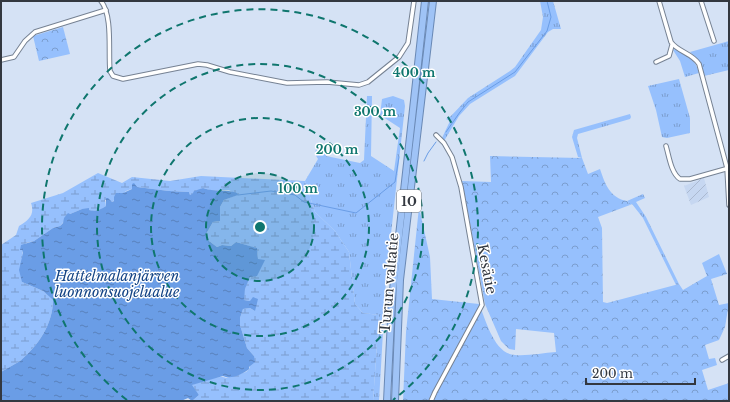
<svg xmlns="http://www.w3.org/2000/svg" width="730" height="402" font-family="'Libre Baskerville',serif">
	<defs>
		<pattern id="industrial-furrows" width="10" height="10" patternUnits="userSpaceOnUse"><rect width="10" height="10" fill="#c6d7f1"/><path d="M-1 1l2-2M0 10L10 0M9 11l2-2" fill="none" stroke="#abb9d0"/></pattern>
		<pattern id="grass-tufts" width="24" height="20" patternUnits="userSpaceOnUse"><rect width="24" height="20" fill="#96c0fd"/><path d="M3 7l-1-3M5 7V3M7 7l1-3M15 17l-1-3M17 17v-4M19 17l1-3" fill="none" stroke="#7b9dce"/></pattern>
		<pattern id="forest-crowns" width="20" height="18" patternUnits="userSpaceOnUse"><rect width="20" height="18" fill="#96c0fd"/><path d="M2 6a3 3 0 1 1 6 0M12 15a3 3 0 1 1 6 0" fill="none" stroke="#7b9dce"/></pattern>
		<pattern id="wetland-marsh" width="20" height="14" patternUnits="userSpaceOnUse"><rect width="20" height="14" fill="#96c0fd"/><path d="M1 5h8M5 5V1M11 12h8M15 12V8" fill="none" stroke="#7b9dce"/></pattern>
		<pattern id="water-ripples" width="26" height="14" patternUnits="userSpaceOnUse"><rect width="26" height="14" fill="#6a9de6"/><path d="M2 4q2-2 4 0t4 0M15 11q2-2 4 0t4 0" fill="none" stroke="#5881bc"/></pattern>
	</defs>
	<rect width="100%" height="100%" fill="#d5e2f5"/>
	<polygon fill="url(#industrial-furrows)" points="704,178 709,197 691,205 684,186"/>
	<g fill="url(#grass-tufts)">
		<polygon points="540,1 553,1 561,29 553,29 548,32 515,76 470,104 459,116 444,141 442,138 450,121 446,119 451,116 468,98 510,71 515,67 541,30 543,17"/>
		<polygon points="729,41 729,70 704,76 699,61 690,52"/>
		<path d="M 675,49 C 687,54 696,60 699,73 L 685,77 L 680,61 L 673,50 Z"/>
		<polygon points="679,79 690,118 690,133 667,138 662,137 656,110 648,86"/>
		<polygon points="367,96 372,96 371,156 394,171 400,128 380,115 382,99 393,96 404,100 405,106 386,280 379,401 373,401 379,315 363,313 355,304 349,252 335,231 315,212 305,181 318,159 315,154 316,149 325,149 326,156 360,163 364,160"/>
		<polygon points="630,114 631,117 630,119 578,134 577,138 582,158 578,157 572,137 574,130"/>
		<polygon points="643,194 645,198 636,202 646,217 679,284 676,285 643,218 632,204 630,205 627,201"/>
	</g>
	<g fill="url(#forest-crowns)">
		<polygon points="63,27 70,54 39,61 33,36"/>
		<path d="M 490,156 L 582,158 L 588,174 L 600,169 C 605,184 610,198 627,201 L 630,205 L 598,217 L 602,228 L 603,302 L 607,303 L 679,284 L 683,290 L 707,276 L 702,263 L 719,254 L 727,274 L 711,279 L 719,305 L 729,303 L 725,327 L 719,340 L 705,345 L 709,359 L 715,358 L 717,365 L 702,370 L 708,390 L 729,383 L 729,401 L 403,401 L 406,332 L 419,207 L 430,257 L 432,299 L 479,304 C 486,320 494,354 515,355 C 528,356 543,353 556,352 L 554,333 L 516,329 L 515,350 L 509,349 L 501,341 L 485,304 L 462,181 L 491,182 Z"/>
	</g>
	<path fill="url(#wetland-marsh)" d="M 98,173 L 122,183 L 132,177 L 170,181 L 201,176 L 305,181 L 315,212 L 335,231 L 349,252 L 355,304 L 363,313 L 379,315 L 373,401 L 192,401 L 199,395 L 191,385 C 200,382 219,374 226,378 L 246,372 L 249,369 L 254,356 L 247,348 L 240,325 L 240,318 L 243,309 L 250,308 L 255,311 L 250,301 L 244,300 C 242,283 257,271 258,258 C 258,255 257,251 256,248 L 236,242 L 231,246 L 222,245 L 217,247 L 209,241 L 206,234 L 213,222 L 220,221 L 220,207 L 224,200 L 237,195 L 229,190 L 210,190 L 203,188 L 190,195 L 189,192 L 169,191 L 137,187 L 126,191 L 112,202 L 109,200 L 105,200 L 106,206 L 100,210 L 93,211 L 82,209 L 70,214 L 60,226 L 53,228 L 34,241 L 26,243 L 22,250 C 24,255 22,275 22,282 L 43,291 L 53,300 C 53,324 38,346 20,361 C 14,365 7,368 1,372 L 1,245 L 16,235 L 19,226 C 29,220 35,215 31,203 L 63,193 Z"/>
	<path fill="url(#water-ripples)" d="M 134,183 L 137,187 L 169,191 L 189,192 L 190,195 L 193,193 L 194,191 L 203,188 C 214,192 226,189 237,193 L 238,195 L 224,200 L 220,207 L 220,221 L 213,222 L 206,234 L 209,241 L 217,247 L 222,245 L 231,246 L 236,242 L 257,248 L 258,259 L 265,260 L 257,276 L 250,277 L 245,289 L 244,300 L 250,301 L 253,297 L 258,299 L 255,311 L 250,308 L 243,309 L 240,318 L 240,325 L 247,348 L 254,356 L 255,362 L 249,367 L 249,369 C 243,374 231,380 223,376 L 192,385 L 199,395 L 192,401 L 188,398 L 181,401 L 1,401 L 1,372 C 7,368 14,365 20,361 C 38,346 53,324 53,300 L 43,291 L 22,282 L 19,270 L 23,253 L 22,250 L 20,250 L 21,245 L 34,241 L 53,228 L 60,226 L 63,223 L 64,218 L 68,213 L 70,214 L 82,209 L 89,208 L 89,210 C 95,212 100,210 106,206 L 106,198 L 108,198 L 112,202 L 114,201 L 114,197 L 116,193 L 123,193 L 132,189 L 132,184 Z"/>
	<g fill="none" stroke-linecap="round" stroke-linejoin="round">
		<g stroke="#6a9de6" stroke-width="1">
			<polyline points="446,132 460,112 468,102 515,72 547,31 551,17 547,1"/>
			<polyline points="424,161 428,153 436,142"/>
			<polyline points="238,195 271,191 295,195 304,202 356,213 395,182 399,157"/>
		</g>
		<g stroke="#768293" stroke-width="5.5">
			<g id="minor">
				<path d="M 101,1 C 113,16 108,52 110,71 L 113,76 L 123,79 L 198,64 L 207,65 L 230,72 L 287,83 L 327,82 L 359,85 L 368,82 L 399,57 L 408,43 L 414,1"/>
				<path d="M 659,1 L 671,42 C 678,52 692,53 699,64 L 727,168 L 729,205"/>
				<polyline points="701,1 714,41"/>
				<polyline points="1,60 14,57 25,41 35,32 106,10"/>
				<polyline points="656,62 669,56 672,45"/>
				<path d="M 666,146 C 669,156 671,173 680,179 L 690,179 L 729,168"/>
				<polyline points="722,360 729,356"/>
				<polyline points="431,401 435,392 482,305 461,187 452,157 444,143 436,135"/>
			</g>
		</g>
		<g stroke="#6a89b5" stroke-width="8">
			<g id="trunk">
				<polyline points="387,401 392,299 425,1"/>
				<polyline points="395,401 400,280 433,1"/>
			</g>
		</g>
		<use href="#minor" stroke="#fff" stroke-width="3.5"/>
		<use href="#trunk" stroke="#9fc3f6" stroke-width="6"/>
	</g>
	<circle cx="260" cy="227" r="54" fill="#0f766e" fill-opacity=".12"/>
	<g fill="none" stroke="#0f766e" stroke-width="2" stroke-dasharray="7 5">
		<circle cx="260" cy="227" r="54"/>
		<circle cx="260" cy="227" r="109"/>
		<circle cx="260" cy="227" r="163"/>
		<path d="M127 400A218 218 0 1 1 393 400"/>
	</g>
	<g text-anchor="middle" dominant-baseline="central" stroke-width="3" stroke-linejoin="round" paint-order="stroke">
		<rect fill="#fff" stroke="#707479" stroke-width="1" x="397" y="190" width="24" height="22" rx="3"/>
		<g font-size="13" font-weight="bold" fill="#333840">
			<text x="409" y="201">10</text>
		</g>
		<g font-size="14" fill="#333840" stroke="#fff">
			<text transform="translate(487 269) rotate(79)">Kesätie</text>
			<text transform="translate(389 283) rotate(-85)">Turun valtatie</text>
		</g>
		<g font-size="14" font-style="italic" fill="#144485" stroke="#fff">
			<text x="117" y="276">Hattelmalanjärven<tspan x="117" dy="16">luonnonsuojelualue</tspan></text>
		</g>
	</g>
	<circle cx="260" cy="227" r="6" fill="#0f766e" stroke="#fff" stroke-width="2"/>
	<g font-size="12" text-anchor="middle" font-weight="bold" fill="#0f766e" stroke="#fff" stroke-width="3" stroke-linejoin="round" paint-order="stroke">
		<text x="414" y="77">400 m</text>
		<text x="375" y="116">300 m</text>
		<text x="337" y="154">200 m</text>
		<text x="298" y="193">100 m</text>
	</g>
	<rect width="730" height="402" fill="none" stroke="#333840" stroke-width="4"/>
	<path d="M586 378v6h109v-6" fill="none" stroke="#333840" stroke-width="2"/>
	<text x="592" y="378" font-size="12" fill="#333840" stroke="#ffffff" stroke-width="3" paint-order="stroke">200 m</text>
</svg>
